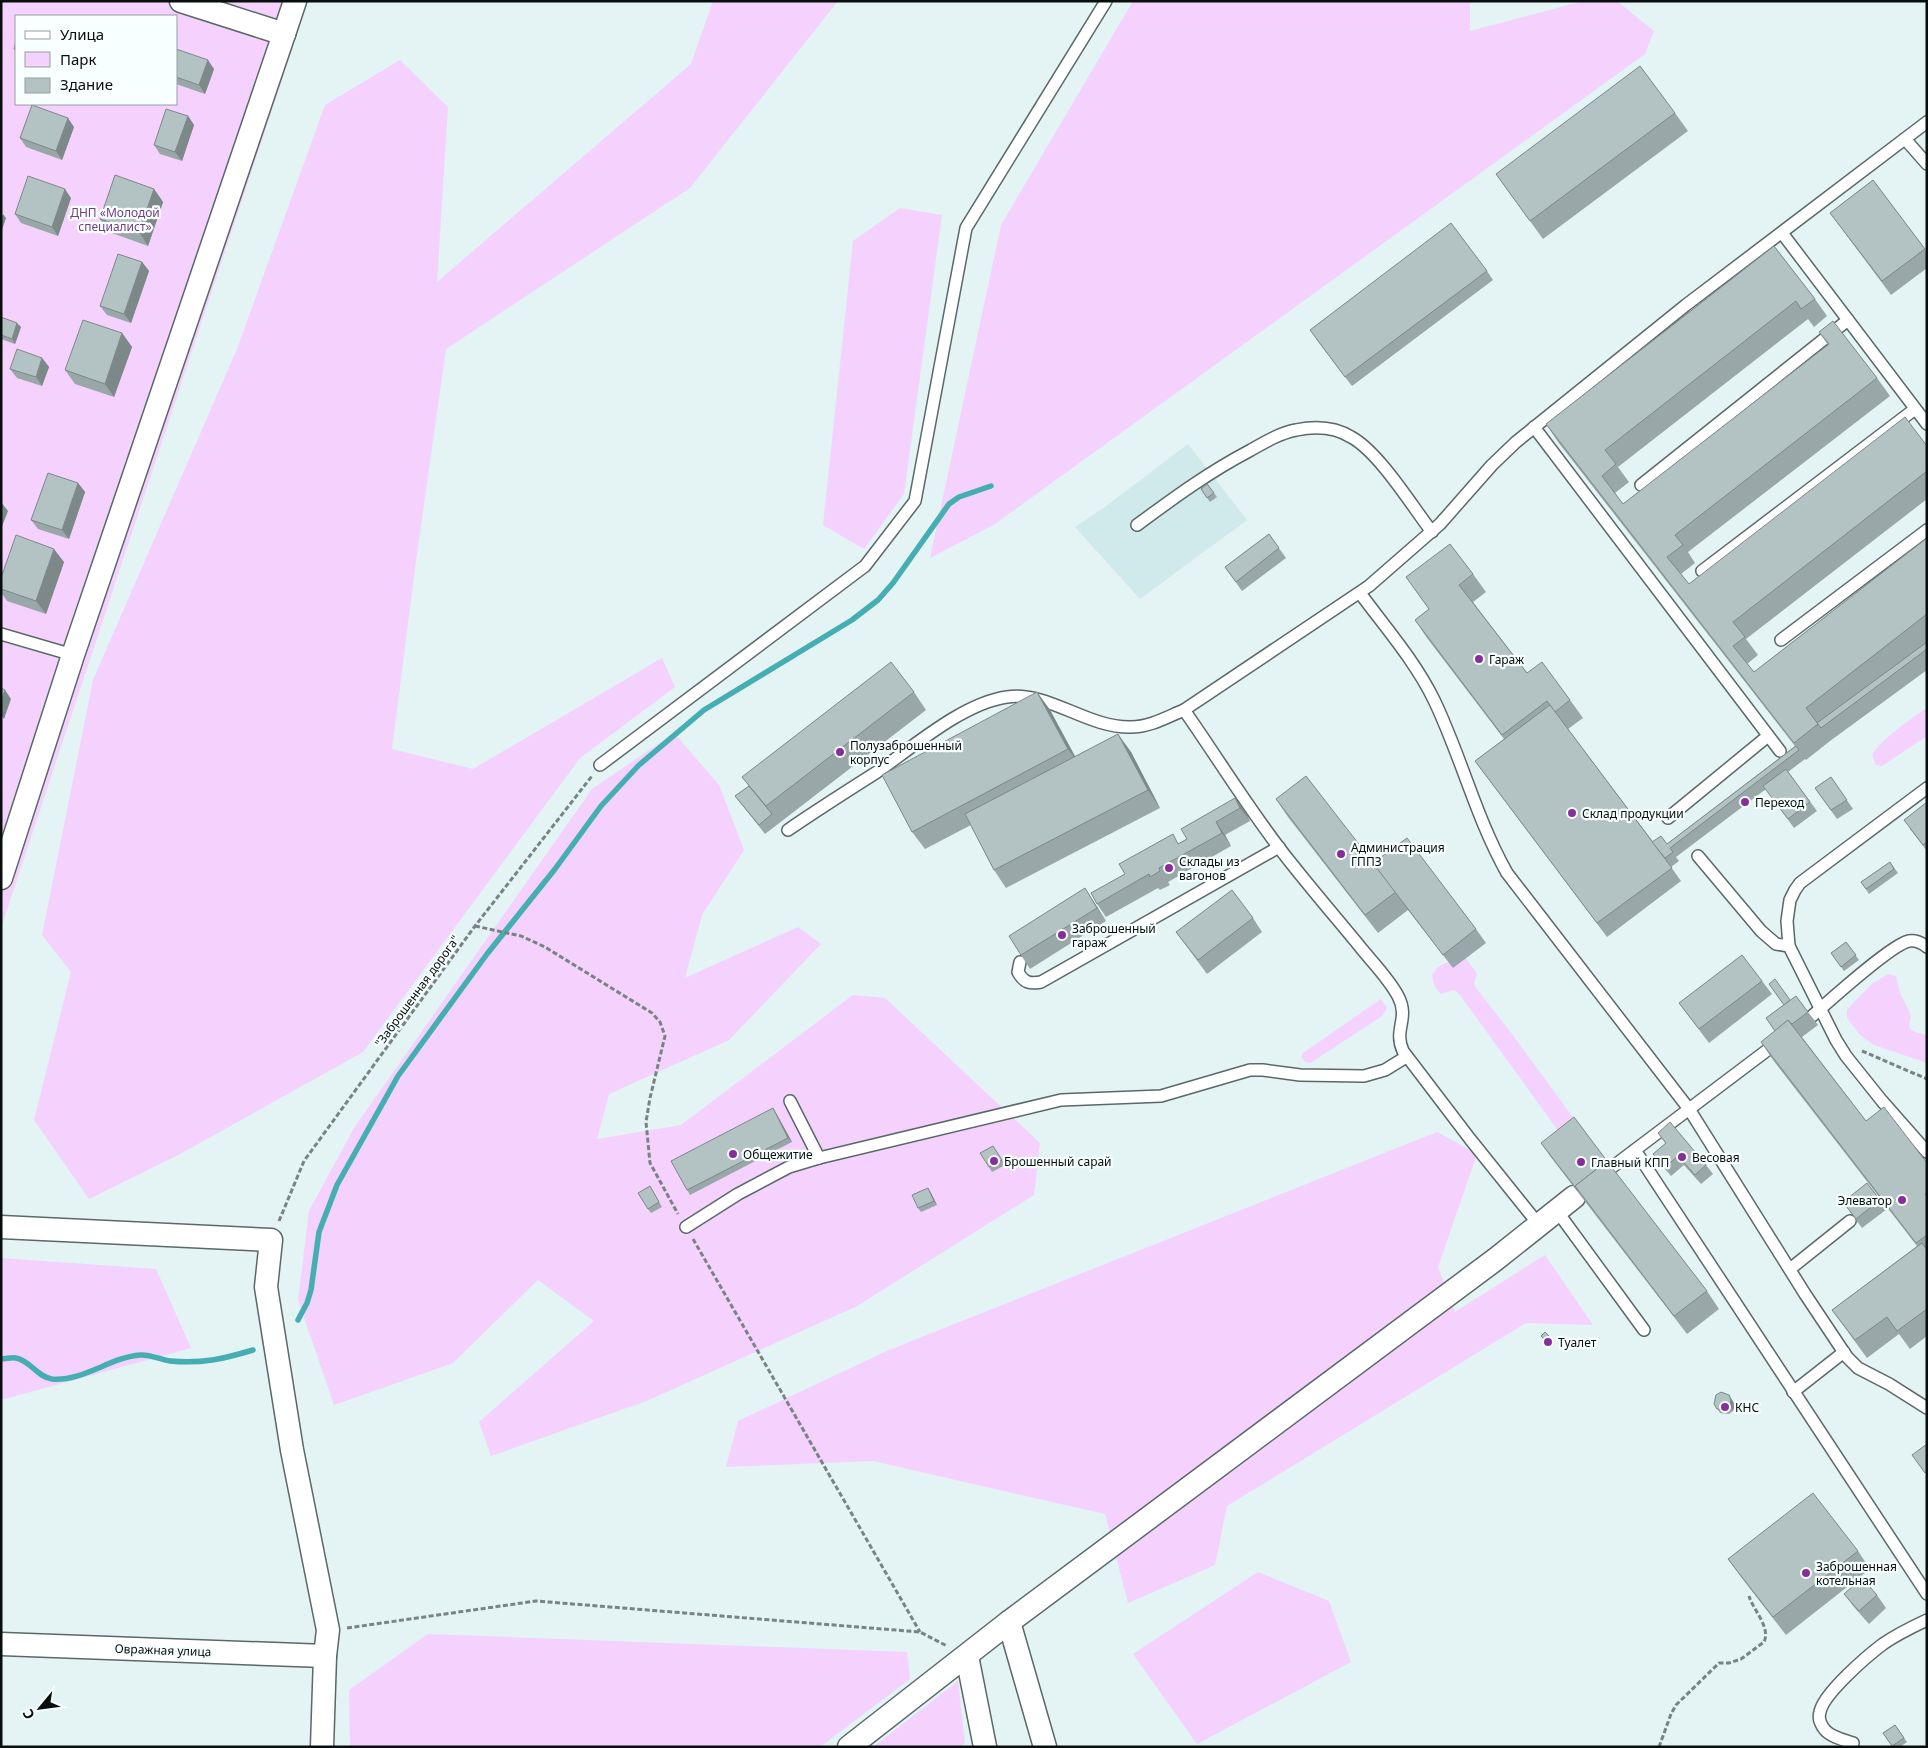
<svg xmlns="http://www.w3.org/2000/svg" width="1928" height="1748" font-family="'Noto Sans',sans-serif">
	<rect width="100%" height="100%" fill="#e4f3f4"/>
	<polygon fill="#d0e9ea" points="1188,444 1247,520 1140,599 1075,527 1105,507"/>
	<g fill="#f4d2fd" fill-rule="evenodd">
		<path d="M 1,1 L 308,1 L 1,928 ZM 16,16 L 176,16 L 176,104 L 16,104 Z"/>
		<polygon points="713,1 838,1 690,188 446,349 416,561 392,749 473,769 662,658 675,687 580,758 363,1052 180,1154 89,1199 34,1120 71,972 42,935 93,680 237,349 325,105 400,60 448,107 437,282 691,64"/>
		<polygon points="1133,1 1470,1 1470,31 1584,1 1617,1 1654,31 1645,54 995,524 930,558 1001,225"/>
		<polygon points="900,208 942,215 904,494 864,549 823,525 853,241"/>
		<path d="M 1927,708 L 1927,736 L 1882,766 L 1876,765 L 1872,755 C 1880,740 1912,718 1927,708 Z"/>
		<polygon points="674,733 719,785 744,850 702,915 685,978 798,927 821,944 729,1040 609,1094 597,1139 681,1125 853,995 885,998 1040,1143 1034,1195 857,1306 649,1400 491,1456 479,1422 594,1321 538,1280 453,1363 334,1405 298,1300 309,1211 354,1128 592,789"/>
		<path d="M 1466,958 L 1477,974 L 1474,984 L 1476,988 L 1512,1034 L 1583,1131 L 1567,1143 L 1460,995 L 1454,990 L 1441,994 L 1435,987 L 1432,976 C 1438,962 1452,961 1466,958 Z"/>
		<polygon points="1888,974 1896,976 1900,993 1909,1011 1911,1017 1909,1025 1910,1029 1915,1032 1927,1035 1927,1063 1874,1045 1860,1035 1847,1018 1847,1010 1855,1001 1873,983"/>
		<polygon points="1381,999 1387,1008 1382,1016 1312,1062 1309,1063 1304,1061 1301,1057 1303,1053"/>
		<polygon points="1437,1132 1477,1154 1438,1267 1455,1312 1545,1255 1593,1325 1526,1323 1227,1506 1215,1565 1128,1603 1105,1514 873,1461 726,1467 738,1421 889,1350"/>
		<polygon points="1,1258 156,1269 191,1348 1,1400"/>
		<polygon points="1258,1572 1329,1601 1351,1662 1197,1744 1133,1654"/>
		<polygon points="428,1634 907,1652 910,1679 820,1747 350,1747 349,1690"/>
		<polygon points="958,1681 965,1743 961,1747 873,1747"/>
	</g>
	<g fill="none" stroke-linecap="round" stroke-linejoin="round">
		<g stroke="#44aeb2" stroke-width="5.5">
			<polyline points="298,1320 307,1303 311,1290 319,1232 337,1185 398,1076 487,954 555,869 601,806 639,765 704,710 852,620 878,600 893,583 949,504 959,497 991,486"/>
			<path d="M 1,1359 C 6,1359 12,1357 16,1358 C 31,1361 37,1377 52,1379 C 82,1382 111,1357 140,1355 C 150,1354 161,1360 170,1361 C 202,1364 223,1359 253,1350"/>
		</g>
		<g stroke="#5a6868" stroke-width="14">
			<g id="service">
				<polyline points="1905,139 1927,164"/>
				<polyline points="1782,233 1927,424"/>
				<polyline points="1534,427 1780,751"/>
				<polyline points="1641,485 1848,320"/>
				<path d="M 1137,525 C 1175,497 1209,472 1251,450 C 1265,442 1280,433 1296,430 C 1315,426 1335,427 1351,437 C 1379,452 1412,506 1432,532"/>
				<polyline points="1702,571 1915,409"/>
				<path d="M 1360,593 C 1385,627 1415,661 1434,700 C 1461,756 1476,818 1507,873 L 1689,1109 L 1805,1294 L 1847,1357 L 1858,1368 L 1889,1384 L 1927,1408"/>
				<polyline points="1,634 73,655"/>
				<polyline points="1781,640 1927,530"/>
				<polyline points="1184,710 1369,586 1440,524 1492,465 1516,442 1686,305 1927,122"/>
				<polyline points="600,765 865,566 915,501 966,228 1106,1"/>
				<polyline points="1927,788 1800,883 1795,890 1790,900 1787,921 1789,946 1836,1040 1846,1056 1882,1101 1927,1152"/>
				<polyline points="1668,818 1768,736"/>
				<path d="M 788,830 C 817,810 847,791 877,772 C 913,747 963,703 1007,697 C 1049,691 1087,728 1131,727 C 1150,727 1167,717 1184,710 C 1220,761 1252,815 1291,863 C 1314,892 1338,920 1361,948 C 1374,964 1389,979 1398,996 C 1410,1019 1393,1029 1403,1051 L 1470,1139 L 1539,1225"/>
				<polyline points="1698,856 1761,931 1776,944 1789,946"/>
				<path d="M 1020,962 L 1018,972 C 1024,983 1030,984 1041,982 L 1279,847"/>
				<path d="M 1811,1017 C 1828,1002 1892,944 1909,941 C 1916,940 1922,943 1927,947"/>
				<polyline points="790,1101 819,1158"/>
				<polyline points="1635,1150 1927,1594"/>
				<polyline points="1611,1168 1778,1042"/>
				<polyline points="1557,1211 1644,1330"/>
				<polyline points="686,1227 738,1194 789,1167 819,1158 1061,1100 1161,1096 1250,1070 1263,1070 1300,1075 1364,1076 1385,1070 1406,1057"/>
				<polyline points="1790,1269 1850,1221"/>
				<polyline points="1793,1392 1844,1352"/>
				<path d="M 1853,1743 C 1844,1740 1831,1737 1825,1730 C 1821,1725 1818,1718 1820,1712 C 1823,1694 1867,1656 1883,1644 C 1896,1635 1912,1627 1927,1620"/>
			</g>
		</g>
		<g stroke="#5a6868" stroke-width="25">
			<g id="minor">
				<polyline points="181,1 284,34 295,1"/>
				<polyline points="1,878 73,655 284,34"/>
				<polyline points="1,1227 271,1240 266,1287 292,1450 328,1630 325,1656 322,1747"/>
				<polyline points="1009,1622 1045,1747"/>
				<polyline points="1,1644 325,1656"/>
				<polyline points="967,1656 985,1747"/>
				<polyline points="849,1747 1009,1622 1496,1259 1574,1197"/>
			</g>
		</g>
		<g stroke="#798384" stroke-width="3" stroke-dasharray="5 2.5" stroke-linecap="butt">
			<polyline points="475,926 521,936 545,947 652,1013 660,1022 665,1036 650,1098 646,1122 650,1163 678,1214"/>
			<polyline points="1862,1051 1927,1079"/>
			<polyline points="279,1221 304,1161 475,926 592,776"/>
			<polyline points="693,1239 920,1632"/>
			<polyline points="347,1628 536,1601 920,1632 947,1646"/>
			<path d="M 1659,1747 L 1671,1714 L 1676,1705 L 1719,1663 L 1729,1663 L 1741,1659 L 1764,1642 C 1771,1627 1753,1610 1749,1596"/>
		</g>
		<use href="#service" stroke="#fff" stroke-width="11"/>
		<use href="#minor" stroke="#fff" stroke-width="22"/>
	</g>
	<g fill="#9aa7a8">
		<polygon points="176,49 214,69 205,94 176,84"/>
		<polygon points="1675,113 1688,131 1543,239 1496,174"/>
		<polygon points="188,116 194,125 182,161 160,154 154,145"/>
		<polygon points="74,127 62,160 26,147 20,138"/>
		<polygon points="1873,180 1927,252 1927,268 1891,295 1830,213"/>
		<polygon points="154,189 163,202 148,246 109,232 100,219"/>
		<polygon points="71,198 58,236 21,223 15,214"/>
		<polygon points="1774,246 1815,299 1827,316 1814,327 1808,319 1618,467 1629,482 1615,493 1623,504 1828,345 1819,332 1877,378 1890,396 1688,552 1695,563 1681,574 1689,584 1927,446 1927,499 1746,639 1758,655 1747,664 1754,672 1927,538 1927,670 1830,741 1806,760 1805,759 1788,772 1817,811 1794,828 1766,789 1676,857 1679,861 1671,867 1681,881 1607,937 1475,761 1504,739 1427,638 1415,620 1429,609 1406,577 1473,574 1486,592 1473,602 1527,673 1570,700 1583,718 1568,729 1654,843 1667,844 1795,746 1558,442 1546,424"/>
		<polygon points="142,262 149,271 131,323 107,315 100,306"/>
		<polygon points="1487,271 1493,280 1352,386 1316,339"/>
		<polygon points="1,317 21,327 15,344 1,339"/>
		<polygon points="122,333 132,347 114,397 75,384 65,370"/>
		<polygon points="42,358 49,367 42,386 17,378 10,369"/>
		<polygon points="78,483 85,492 69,539 38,529 31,520"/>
		<polygon points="1207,484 1217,497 1210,502 1201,489"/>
		<polygon points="1269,534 1286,558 1242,591 1225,567"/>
		<polygon points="64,562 46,614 7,601 1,592 1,578"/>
		<polygon points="914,692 926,710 765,834 735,796 749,786 742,777"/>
		<polygon points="1037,692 1050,710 1075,756 1131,752 1160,808 1006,888 994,870 971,825 925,849 912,832"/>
		<polygon points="1831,777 1853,809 1837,819 1815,788"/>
		<polygon points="1235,798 1245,812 1250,821 1225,835 1231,846 1168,882 1170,885 1160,890 1158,888 1106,917 1097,904 1180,843 1187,839"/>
		<polygon points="1276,799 1476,929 1486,943 1453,968 1408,910 1378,933 1288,817"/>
		<polygon points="1927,802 1927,851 1910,829"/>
		<polygon points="1890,862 1898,873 1869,894 1861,882"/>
		<polygon points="1094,902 1106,921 1030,969 1021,955"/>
		<polygon points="1253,918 1262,932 1207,974 1176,932"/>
		<polygon points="1846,942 1859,960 1844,971 1831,953"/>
		<polygon points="1762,981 1772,994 1709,1043 1679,1003"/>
		<polygon points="1790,1000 1808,1012 1818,1025 1802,1037 1866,1121 1927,1163 1927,1336 1910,1349 1899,1334 1867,1358 1832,1310 1917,1246 1773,1060 1761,1042 1775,1031 1766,1018"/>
		<polygon points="776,1113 792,1142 690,1195 687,1190"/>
		<polygon points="1658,1133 1706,1165 1713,1174 1701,1184 1684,1165 1671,1176 1660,1163 1653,1154 1666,1144"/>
		<polygon points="1541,1143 1707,1291 1719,1309 1687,1334 1550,1156"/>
		<polygon points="996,1150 1005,1165 992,1172 989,1167"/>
		<polygon points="653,1191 662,1207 651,1213 648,1209"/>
		<polygon points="931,1193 937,1205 921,1212 918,1208"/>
		<polygon points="1880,1200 1887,1209 1862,1228 1843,1202"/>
		<polygon points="1541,1336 1549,1336 1552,1340 1548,1345"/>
		<polygon points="1729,1395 1735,1405 1733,1411 1729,1414 1720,1413 1714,1404"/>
		<polygon points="1858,1551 1870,1569 1786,1635 1741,1577 1728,1559"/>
		<polygon points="1844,1594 1877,1595 1886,1608 1869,1624 1854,1607"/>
		<polygon points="1895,1725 1907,1742 1900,1747 1893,1747 1883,1733"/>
	</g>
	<g fill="#7d8888">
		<polygon points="208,60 214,69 205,94 199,85"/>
		<polygon points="188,116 194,125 182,161 175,152"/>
		<polygon points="68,118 74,127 62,160 56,151"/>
		<polygon points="65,189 71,198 58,236 52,227"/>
		<polygon points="154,189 163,202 148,246 139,232"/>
		<polygon points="3,214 6,218 1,233 1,219"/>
		<polygon points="142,262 149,271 131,323 124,314"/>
		<polygon points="17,323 21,327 15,344 12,339"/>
		<polygon points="122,333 132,347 114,397 105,384"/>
		<polygon points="42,358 49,367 42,386 36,377"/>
		<polygon points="78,483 85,492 69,539 62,530"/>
		<polygon points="1,502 8,511 1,529"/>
		<polygon points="54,549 64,562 46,614 36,601"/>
		<polygon points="5,690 11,699 4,719 1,715 1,700"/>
		<polygon points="1037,692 1050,710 1080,766 1068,749"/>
		<polygon points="1118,734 1131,752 1160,808 1148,790"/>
		<polygon points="1235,798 1245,812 1250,821 1240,808"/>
		<polygon points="1216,822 1225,835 1231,846 1222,833"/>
		<polygon points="1085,888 1094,902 1106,921 1097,908"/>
		<polygon points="773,1108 776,1113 792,1142 788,1138"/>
		<polygon points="928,1188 931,1193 937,1205 934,1201"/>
		<polygon points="1729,1395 1735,1405 1733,1411 1730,1406"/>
	</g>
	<g fill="#b3c2c3" stroke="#7d8888">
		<polygon points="16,41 16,50 14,49"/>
		<polygon points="176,49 208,60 199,85 176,77"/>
		<polygon points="1640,66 1675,113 1530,221 1496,174"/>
		<polygon points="32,105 68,118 56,151 20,138"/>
		<polygon points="166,109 188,116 175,152 154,145"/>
		<polygon points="115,175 154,189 139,232 100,219"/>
		<polygon points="28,176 65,189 52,227 15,214"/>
		<polygon points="1873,180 1925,249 1882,281 1830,213"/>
		<polygon points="1451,223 1487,271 1345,377 1310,330"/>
		<polygon points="1774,246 1815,299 1801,309 1796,301 1605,450 1616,464 1602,476 1623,504 1829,344 1819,332 1833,321 1877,378 1675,535 1683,545 1667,557 1689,584 1905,417 1927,446 1927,471 1733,622 1745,637 1733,646 1754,672 1927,538 1927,614 1806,708 1818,724 1794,743 1546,424"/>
		<polygon points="118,254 142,262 124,314 100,306"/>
		<polygon points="1,317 17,323 12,339 1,335"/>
		<polygon points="83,320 122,333 105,384 65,370"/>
		<polygon points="17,349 42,358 36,377 10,369"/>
		<polygon points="48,473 78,483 62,530 31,520"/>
		<polygon points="1207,484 1214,493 1207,498 1201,489"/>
		<polygon points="1269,534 1279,548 1236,582 1225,567"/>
		<polygon points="16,535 54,549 36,601 1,589 1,578"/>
		<polygon points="1450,544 1473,574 1459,585 1527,673 1542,662 1570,700 1555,712 1547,701 1502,735 1415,620 1429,609 1406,577"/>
		<polygon points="1927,642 1927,649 1821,728 1817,723"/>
		<polygon points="891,662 914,692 766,806 742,777"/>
		<polygon points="1,688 5,690 1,700"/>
		<polygon points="1037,692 1068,749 912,832 882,775"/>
		<polygon points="1550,705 1672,868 1597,923 1475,761"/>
		<polygon points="1118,734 1148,790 994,870 965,814"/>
		<polygon points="1796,746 1799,750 1670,848 1673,852 1665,858 1652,842 1661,836 1667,844"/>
		<polygon points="1786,769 1810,802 1788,819 1763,786"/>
		<polygon points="1306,776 1396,892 1365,915 1276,799"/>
		<polygon points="1831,777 1847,800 1831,810 1815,788"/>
		<polygon points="749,786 772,814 759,825 735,796"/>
		<polygon points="1235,798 1240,808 1216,822 1222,833 1159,868 1160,871 1150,877 1149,874 1097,904 1091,893 1125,874 1119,864 1173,834 1178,844 1187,839 1181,829"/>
		<polygon points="1927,802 1927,842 1923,845 1904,820"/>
		<polygon points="1407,838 1476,929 1443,955 1373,863"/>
		<polygon points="1890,862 1894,869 1866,889 1861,882"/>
		<polygon points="1085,888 1097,908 1021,955 1009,936"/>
		<polygon points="1232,890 1253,918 1198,960 1176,932"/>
		<polygon points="1846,942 1856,955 1841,967 1831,953"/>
		<polygon points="1742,955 1762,981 1699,1029 1679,1003"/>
		<polygon points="1775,979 1790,1000 1784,1005 1769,984"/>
		<polygon points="1796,996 1808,1012 1792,1024 1788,1020 1775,1031 1766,1018"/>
		<polygon points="1788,1020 1866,1121 1884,1107 1927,1163 1927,1193 1925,1194 1927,1197 1927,1235 1916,1243 1761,1042"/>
		<polygon points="773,1108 788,1138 687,1190 671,1161"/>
		<polygon points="1574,1117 1607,1161 1575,1186 1578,1191 1541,1143"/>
		<polygon points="1670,1122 1706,1165 1695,1175 1678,1156 1665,1167 1653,1154 1666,1143 1658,1133"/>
		<polygon points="993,1146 1002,1160 989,1167 980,1153"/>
		<polygon points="1607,1161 1707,1291 1674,1316 1575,1186"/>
		<polygon points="1867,1183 1880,1200 1856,1219 1843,1202"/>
		<polygon points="650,1186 659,1202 648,1209 638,1193"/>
		<polygon points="928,1188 934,1201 918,1208 912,1195"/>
		<polygon points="1922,1243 1927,1250 1927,1309 1897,1331 1887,1317 1855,1340 1832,1310"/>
		<polygon points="1545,1332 1549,1336 1545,1340 1541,1336"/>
		<polygon points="1721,1392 1729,1395 1731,1400 1730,1406 1725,1410 1717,1409 1714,1404 1716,1395"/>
		<polygon points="1927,1444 1927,1472 1925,1473 1912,1455"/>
		<polygon points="1813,1493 1858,1551 1773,1617 1728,1559"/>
		<polygon points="1862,1578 1877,1595 1859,1611 1844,1594"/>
		<polygon points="1895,1725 1904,1738 1892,1746 1883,1733"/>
	</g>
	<g fill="#862f9c" stroke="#f8ffff" stroke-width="2">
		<circle cx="1479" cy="659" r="5"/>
		<circle cx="840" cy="752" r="5"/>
		<circle cx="1745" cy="802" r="5"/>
		<circle cx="1572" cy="813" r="5"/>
		<circle cx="1341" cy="854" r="5"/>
		<circle cx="1169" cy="868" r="5"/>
		<circle cx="1062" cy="935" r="5"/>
		<circle cx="733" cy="1154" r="5"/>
		<circle cx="1682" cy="1157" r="5"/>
		<circle cx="994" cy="1161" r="5"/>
		<circle cx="1581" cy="1162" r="5"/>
		<circle cx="1902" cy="1200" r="5"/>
		<circle cx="1548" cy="1342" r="5"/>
		<circle cx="1725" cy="1407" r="5"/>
		<circle cx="1806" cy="1573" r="5"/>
	</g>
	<g text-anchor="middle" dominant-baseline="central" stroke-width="4.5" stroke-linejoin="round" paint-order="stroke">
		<g font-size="12" fill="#743c82" stroke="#f8ffff">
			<text x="115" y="212">ДНП «Молодой<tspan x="115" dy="14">специалист»</tspan></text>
		</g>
		<g font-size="12" fill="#080d0e" stroke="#f8ffff" text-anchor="start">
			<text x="1489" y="659">Гараж</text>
			<text x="850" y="745">Полузаброшенный<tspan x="850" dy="14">корпус</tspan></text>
			<text x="1755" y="802">Переход</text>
			<text x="1582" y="813">Склад продукции</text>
			<text x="1351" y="847">Администрация<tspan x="1351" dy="14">ГППЗ</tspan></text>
			<text x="1179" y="861">Склады из<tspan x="1179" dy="14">вагонов</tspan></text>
			<text x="1072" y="928">Заброшенный<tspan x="1072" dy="14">гараж</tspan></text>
			<text x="743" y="1154">Общежитие</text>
			<text x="1692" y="1157">Весовая</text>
			<text x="1004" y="1161">Брошенный сарай</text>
			<text x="1591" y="1162">Главный КПП</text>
			<text x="1892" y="1200" text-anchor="end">Элеватор</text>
			<text x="1558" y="1342">Туалет</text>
			<text x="1735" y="1407">КНС</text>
			<text x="1816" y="1566">Заброшенная<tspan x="1816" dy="14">котельная</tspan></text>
		</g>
		<g font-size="12" fill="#080d0e" stroke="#f8ffff">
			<text transform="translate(417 991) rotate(-54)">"Заброшенная дорога"</text>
			<text transform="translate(163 1650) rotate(2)">Овражная улица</text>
		</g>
	</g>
	<rect width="1928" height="1748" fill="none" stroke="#080d0e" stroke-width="5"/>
	<rect x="15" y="15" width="162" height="90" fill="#f8ffff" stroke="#989e9f"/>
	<rect x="25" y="31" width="25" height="8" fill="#ffffff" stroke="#989e9f"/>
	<text x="60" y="40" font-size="15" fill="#080d0e">Улица</text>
	<rect x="25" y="52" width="25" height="15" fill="#f4d2fd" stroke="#989e9f"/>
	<text x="60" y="65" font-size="15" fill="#080d0e">Парк</text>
	<rect x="25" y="78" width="25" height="15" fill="#b3c2c3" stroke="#989e9f"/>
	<text x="60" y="90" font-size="15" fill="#080d0e">Здание</text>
	<g transform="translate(40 1708) rotate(241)" stroke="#f8ffff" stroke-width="4" paint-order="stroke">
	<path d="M0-4L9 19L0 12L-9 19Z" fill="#080d0e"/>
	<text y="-8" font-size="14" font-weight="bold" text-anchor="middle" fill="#080d0e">С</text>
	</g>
</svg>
